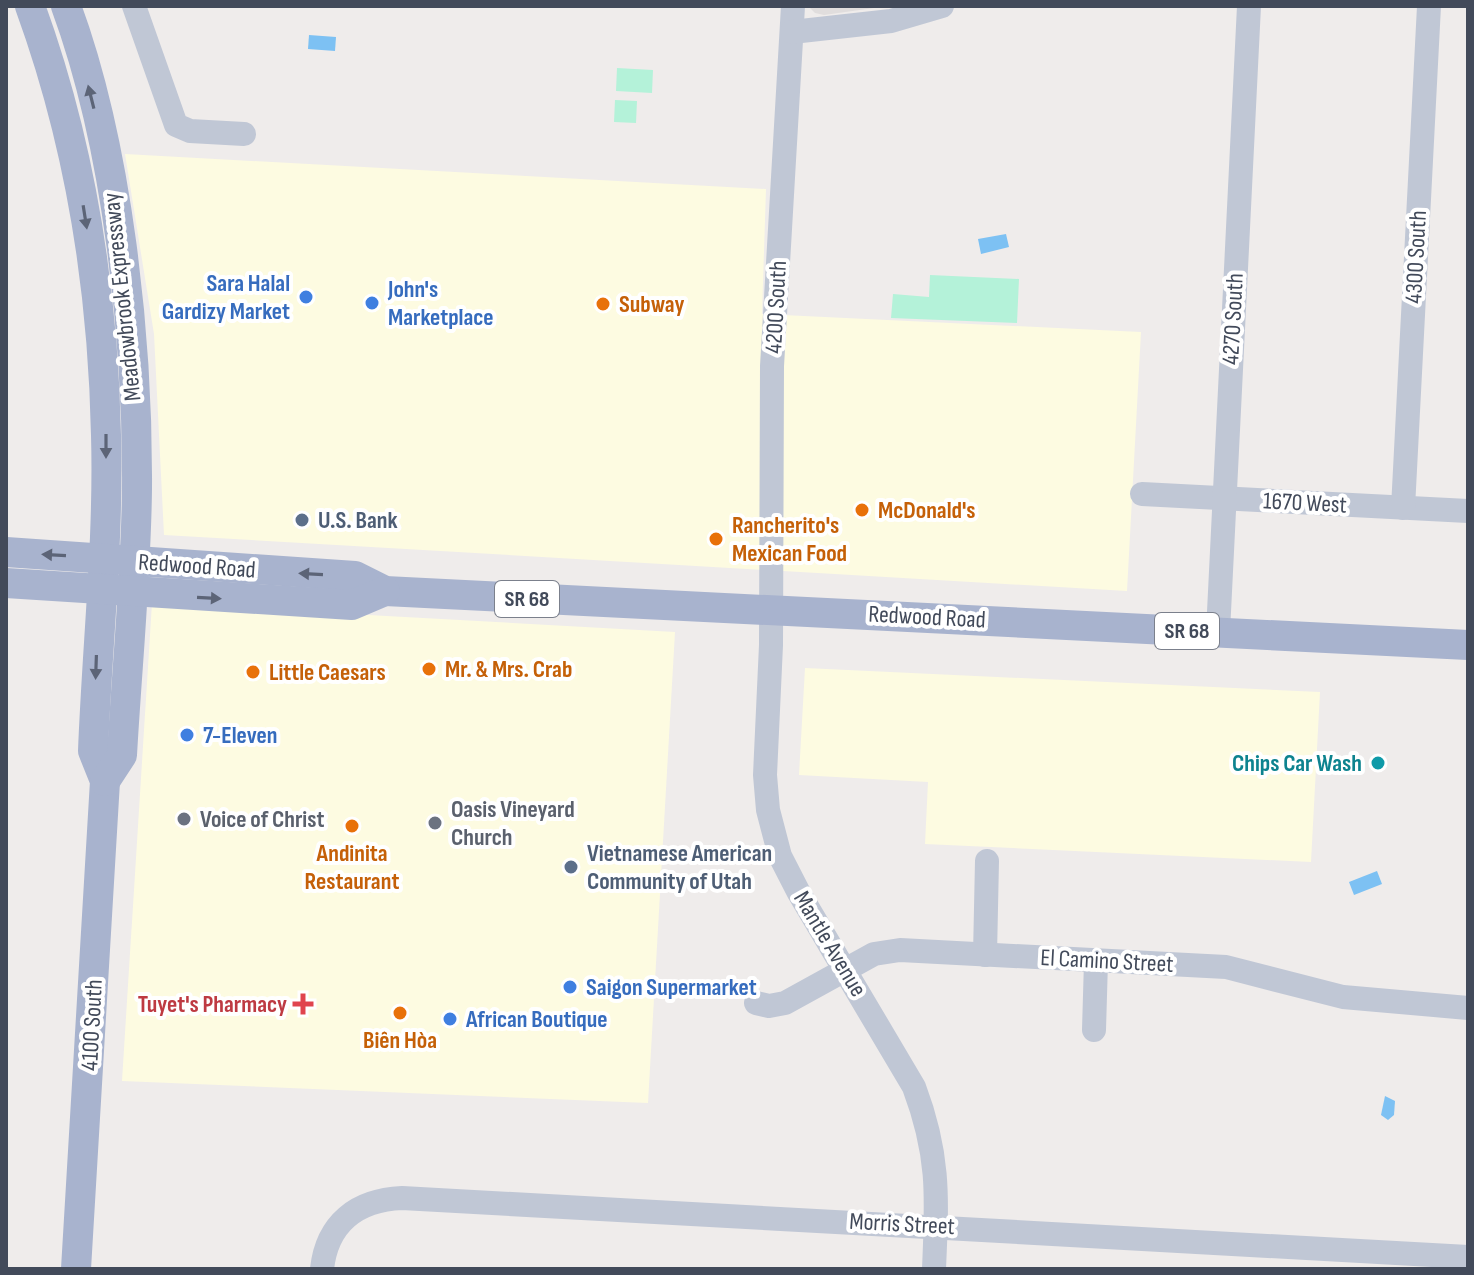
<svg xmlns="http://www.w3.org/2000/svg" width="1474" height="1275" font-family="'Sofia Sans Condensed',sans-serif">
	<rect width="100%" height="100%" fill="#efeceb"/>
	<g fill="#fdfbe1">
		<polygon points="125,154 766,189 762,314 1141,332 1127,591 164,535 154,334"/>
		<polygon points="152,603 675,632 648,1103 122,1081"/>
		<polygon points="805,668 1320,692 1311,862 925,844 928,782 799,775"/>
	</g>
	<polygon fill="#e0dddd" points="808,6 888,6 824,15 815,13"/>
	<g fill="#b4f2d9">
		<polygon points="617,68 653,70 652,93 616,91"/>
		<polygon points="615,100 637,101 636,123 614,122"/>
		<polygon points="930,275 1019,279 1017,323 891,318 893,294 929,297"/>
	</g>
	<g fill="#7dc1f3">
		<polygon points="309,35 336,37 335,51 308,49"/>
		<polygon points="1006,234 1009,247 981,254 978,239"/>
		<polygon points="1377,871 1382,884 1354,895 1349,882"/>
		<polygon points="1385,1096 1395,1101 1394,1115 1388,1120 1381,1115"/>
	</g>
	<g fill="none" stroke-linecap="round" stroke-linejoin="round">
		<g stroke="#c0c7d5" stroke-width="24">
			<polyline points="134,6 176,125 190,131 244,134"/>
			<path d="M 793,6 L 772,366 L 771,645 L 765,775 L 768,810 L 780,856 L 799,893 L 914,1087 C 940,1156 937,1198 934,1269"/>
			<polyline points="792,32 891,21 942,6"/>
			<polyline points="1142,494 1468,511"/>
			<polyline points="1403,508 1429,6"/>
			<polyline points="1218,632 1249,6"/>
			<polyline points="985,955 987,861"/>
			<polyline points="756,1003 769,1006 785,1003 874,954 900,950 1226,967 1343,997 1468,1008"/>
			<polyline points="1094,1030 1096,961"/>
			<path d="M 322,1269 C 327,1223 357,1200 402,1198 L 1468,1257"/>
		</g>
		<g stroke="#a8b3ce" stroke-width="30">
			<path d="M 30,6 C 80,143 103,290 106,435 C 109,540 97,646 93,751 L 105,781 L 76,1269"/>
			<path d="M 66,6 C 118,147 138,339 137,489 C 136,577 127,666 122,755 L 105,781"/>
			<polyline points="6,552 355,576 385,591 1468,645"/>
			<polyline points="6,583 352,605 385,591"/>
		</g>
	</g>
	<defs><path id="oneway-solid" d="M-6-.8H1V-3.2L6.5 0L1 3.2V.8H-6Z" transform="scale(2)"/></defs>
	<g fill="#5c6477">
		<use href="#oneway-solid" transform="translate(91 97) rotate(-104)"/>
		<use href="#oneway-solid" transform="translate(85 217) rotate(81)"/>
		<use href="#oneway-solid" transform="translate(106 446) rotate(90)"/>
		<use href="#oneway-solid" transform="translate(54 555) rotate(-177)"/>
		<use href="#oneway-solid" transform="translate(311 574) rotate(-177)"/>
		<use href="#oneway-solid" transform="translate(209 598) rotate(3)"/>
		<use href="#oneway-solid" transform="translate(96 667) rotate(92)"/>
	</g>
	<g fill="#3f7fe0" stroke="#fff" stroke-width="3">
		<circle cx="306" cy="297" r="8"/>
		<circle cx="372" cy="303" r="8"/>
		<circle cx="187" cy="735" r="8"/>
		<circle cx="570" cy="987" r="8"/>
		<circle cx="450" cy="1019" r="8"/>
	</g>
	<g fill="#e8710a" stroke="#fff" stroke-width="3">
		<circle cx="603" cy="304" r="8"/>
		<circle cx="862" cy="510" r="8"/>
		<circle cx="716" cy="539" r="8"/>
		<circle cx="429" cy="669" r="8"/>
		<circle cx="253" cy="672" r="8"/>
		<circle cx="352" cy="826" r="8"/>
		<circle cx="400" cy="1013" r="8"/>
	</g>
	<g fill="#5c6f8a" stroke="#fff" stroke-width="3">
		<circle cx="302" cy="520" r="8"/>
		<circle cx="571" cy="867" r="8"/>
	</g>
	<circle fill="#0f9aa8" stroke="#fff" stroke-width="3" cx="1378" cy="763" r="8"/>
	<g fill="#6b7280" stroke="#fff" stroke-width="3">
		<circle cx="184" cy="819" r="8"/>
		<circle cx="435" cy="823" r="8"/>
	</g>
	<path fill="#e0444e" stroke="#fff" stroke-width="3" d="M299 992h8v8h8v8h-8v8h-8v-8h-8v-8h8z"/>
	<g text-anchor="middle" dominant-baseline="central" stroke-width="8" stroke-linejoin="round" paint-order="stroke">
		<g fill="#fff" stroke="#7b808c" stroke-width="2">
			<rect x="495" y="581" width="64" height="36" rx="6"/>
			<rect x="1155" y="613" width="64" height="36" rx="6"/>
		</g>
		<g font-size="22" font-weight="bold" fill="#424a5a">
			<text x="527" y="599">SR 68</text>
			<text x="1187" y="631">SR 68</text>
		</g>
		<g font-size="24" fill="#424a5a" stroke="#fff">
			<text transform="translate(1416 257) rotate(-87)">4300 South</text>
			<text transform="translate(122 297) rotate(-96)">Meadowbrook Expressway</text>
			<text transform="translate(776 307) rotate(-87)">4200 South</text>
			<text transform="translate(1233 319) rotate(-87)">4270 South</text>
			<text transform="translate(1305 503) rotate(3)">1670 West</text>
			<text transform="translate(197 566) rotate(4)">Redwood Road</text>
			<text transform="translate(927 617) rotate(3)">Redwood Road</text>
			<text transform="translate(830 944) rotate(59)">Mantle Avenue</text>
			<text transform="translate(1107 961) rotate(3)">El Camino Street</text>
			<text transform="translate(92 1025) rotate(-87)">4100 South</text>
			<text transform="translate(902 1224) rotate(3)">Morris Street</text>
		</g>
		<g font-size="24" font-weight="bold" fill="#366cbe" stroke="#fff" text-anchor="start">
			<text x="290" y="283" text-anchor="end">Sara Halal<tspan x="290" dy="28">Gardizy Market</tspan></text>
			<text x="388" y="289">John's<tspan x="388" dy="28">Marketplace</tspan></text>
			<text x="203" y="735">7-Eleven</text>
			<text x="586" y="987">Saigon Supermarket</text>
			<text x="466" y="1019">African Boutique</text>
		</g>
		<g font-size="24" font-weight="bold" fill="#c56008" stroke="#fff" text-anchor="start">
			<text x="619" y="304">Subway</text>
			<text x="878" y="510">McDonald's</text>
			<text x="732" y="525">Rancherito's<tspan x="732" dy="28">Mexican Food</tspan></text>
			<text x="445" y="669">Mr. &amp; Mrs. Crab</text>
			<text x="269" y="672">Little Caesars</text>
			<text x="352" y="853" text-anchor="middle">Andinita<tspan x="352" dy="28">Restaurant</tspan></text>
			<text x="400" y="1040" text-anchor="middle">Biên Hòa</text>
		</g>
		<g font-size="24" font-weight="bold" fill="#4e5e75" stroke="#fff" text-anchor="start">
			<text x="318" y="520">U.S. Bank</text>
			<text x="587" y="853">Vietnamese American<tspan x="587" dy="28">Community of Utah</tspan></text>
		</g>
		<g font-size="24" font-weight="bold" fill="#0d838f" stroke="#fff" text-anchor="end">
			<text x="1362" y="763">Chips Car Wash</text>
		</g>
		<g font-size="24" font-weight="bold" fill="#5b616d" stroke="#fff" text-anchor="start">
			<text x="451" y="809">Oasis Vineyard<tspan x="451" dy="28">Church</tspan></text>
			<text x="200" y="819">Voice of Christ</text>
		</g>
		<g font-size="24" font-weight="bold" fill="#be3a42" stroke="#fff" text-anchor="end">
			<text x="287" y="1004">Tuyet's Pharmacy</text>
		</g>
	</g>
	<rect width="1474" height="1275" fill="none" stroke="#424a5a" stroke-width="16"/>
</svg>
